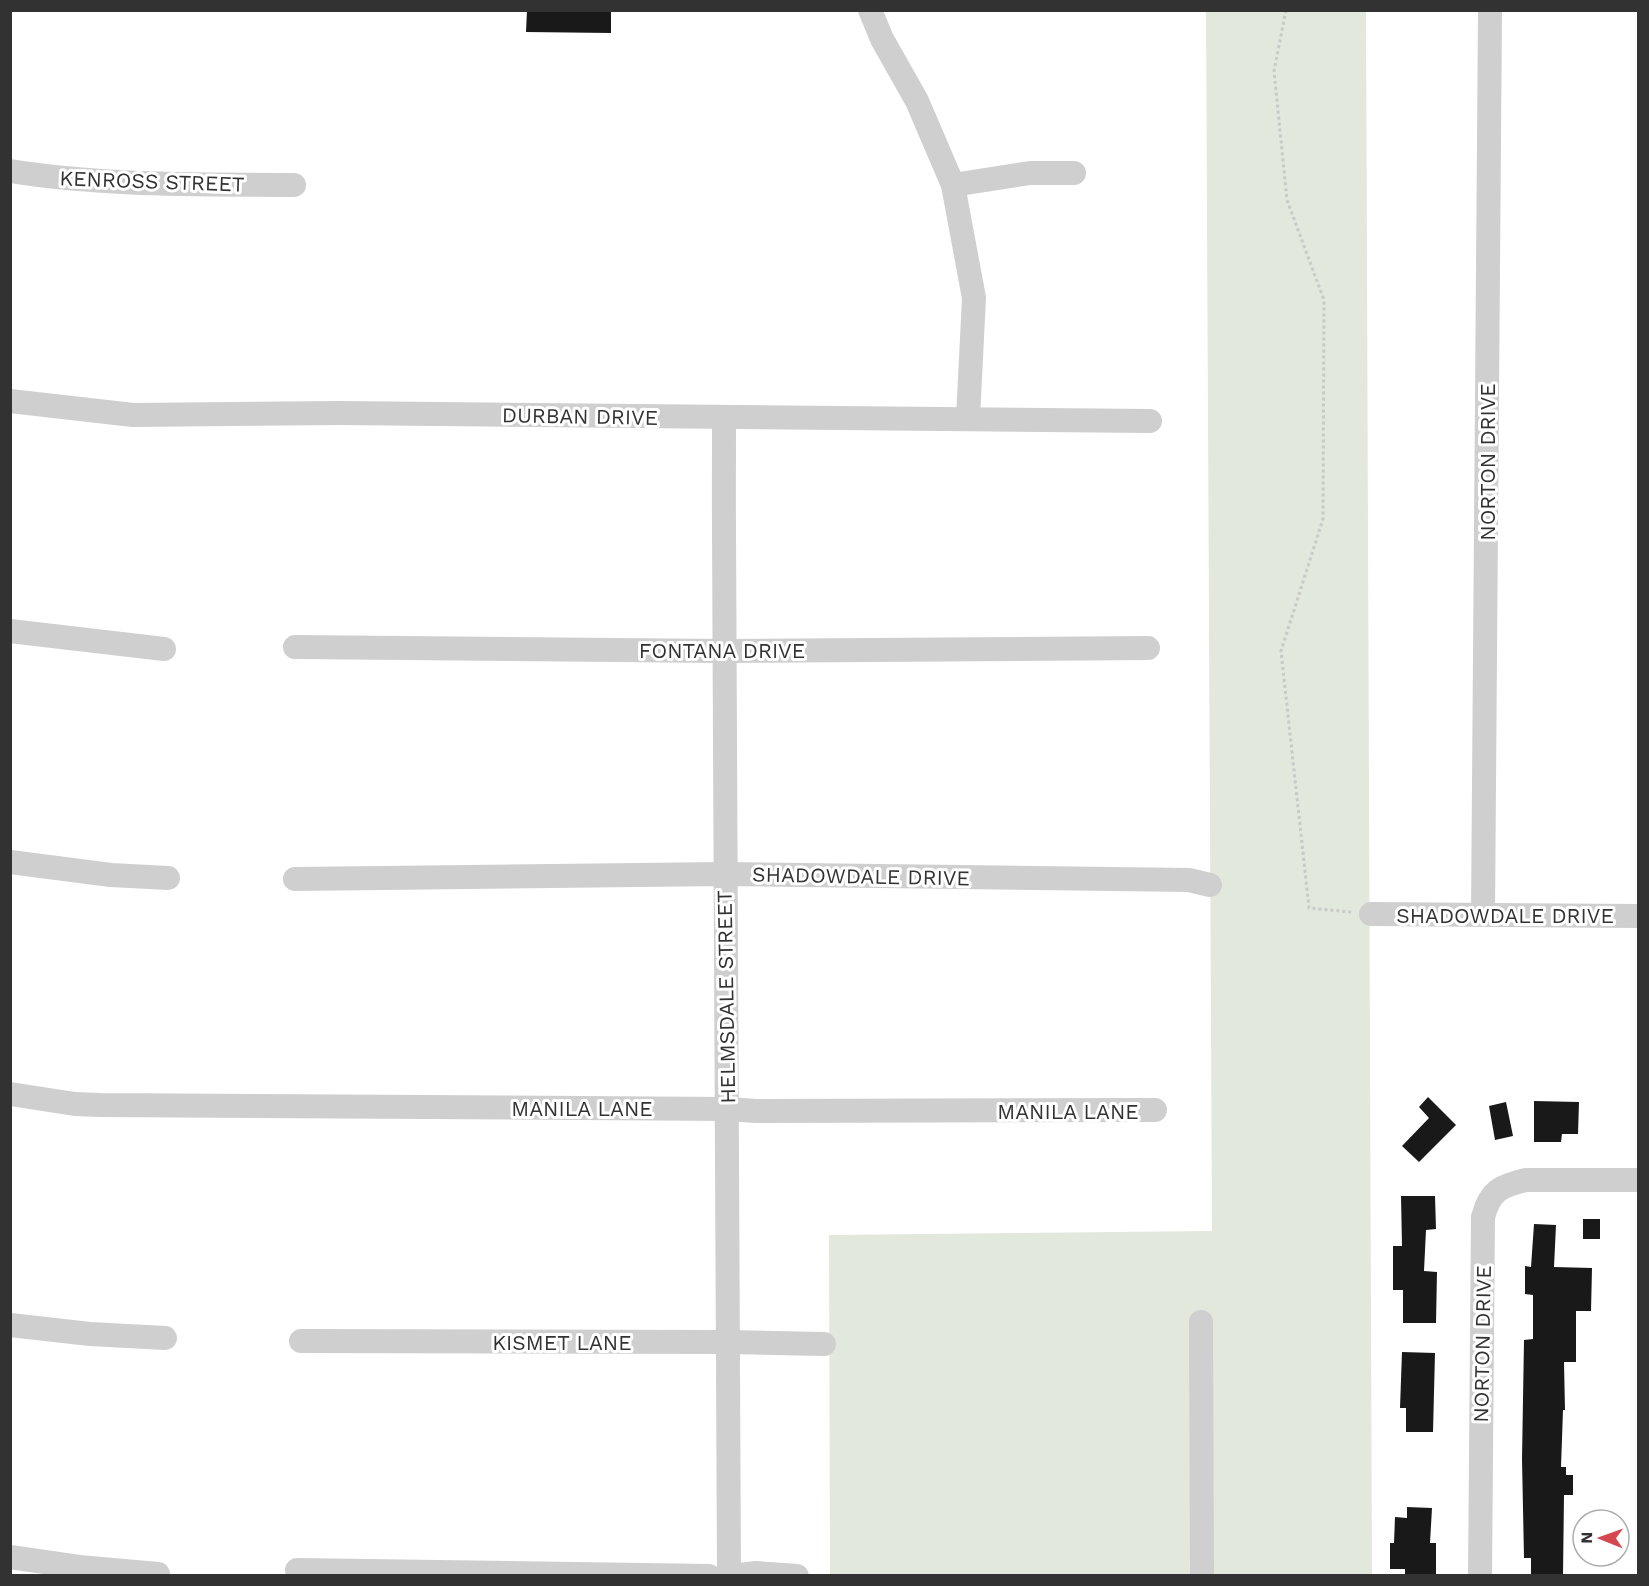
<svg xmlns="http://www.w3.org/2000/svg" width="1649" height="1586" font-family="'Work Sans',sans-serif">
	<rect width="100%" height="100%" fill="#fff"/>
	<polygon fill="#e2e8dc" points="1206,11 1366,11 1372,1575 830,1575 829,1235 1212,1231"/>
	<g fill="#191919">
		<polygon points="527,10 611,10 611,33 526,32"/>
		<polygon points="1428,1097 1456,1125 1419,1162 1402,1146 1429,1118 1419,1107"/>
		<polygon points="1534,1101 1579,1102 1578,1134 1562,1134 1561,1142 1534,1142"/>
		<polygon points="1506,1102 1513,1136 1495,1140 1489,1106"/>
		<polygon points="1401,1196 1435,1196 1436,1229 1426,1230 1424,1271 1437,1272 1436,1323 1403,1323 1403,1290 1393,1290 1393,1246 1402,1246"/>
		<rect x="1583" y="1219" width="17" height="20"/>
		<polygon points="1534,1224 1556,1225 1554,1267 1592,1268 1591,1311 1576,1311 1576,1362 1564,1362 1565,1410 1563,1410 1561,1467 1566,1467 1566,1475 1573,1475 1573,1495 1564,1495 1563,1575 1531,1575 1531,1558 1524,1558 1522,1459 1524,1340 1533,1339 1533,1295 1525,1294 1525,1266 1531,1267"/>
		<polygon points="1402,1352 1435,1353 1433,1432 1406,1432 1406,1408 1400,1408"/>
		<polygon points="1407,1507 1432,1508 1430,1543 1436,1543 1436,1575 1405,1575 1405,1569 1390,1569 1390,1543 1394,1543 1395,1517 1407,1518"/>
	</g>
	<g fill="none" stroke-linecap="round" stroke-linejoin="round">
		<polyline stroke="#c9c9c9" stroke-width="3" stroke-dasharray="3 3" stroke-linecap="butt" points="1286,10 1274,71 1287,200 1324,300 1323,519 1281,651 1309,908 1351,912"/>
		<g stroke="#cfcfcf" stroke-width="24">
			<polyline points="870,10 882,39 917,101 953,185 974,298 968,418"/>
			<path d="M 10,171 C 104,186 199,184 294,185"/>
			<polyline points="953,185 1030,173 1074,173"/>
			<polyline points="10,401 133,415 341,413 1150,421"/>
			<path d="M 724,418 C 723,804 729,1190 729,1576"/>
			<polyline points="10,631 164,649"/>
			<polyline points="295,647 724,651 1148,648"/>
			<polyline points="10,862 111,875 168,878"/>
			<polyline points="295,879 725,874 1189,880 1210,885"/>
			<polyline points="1371,914 1638,916"/>
			<polyline points="1483,914 1490,10"/>
			<polyline points="10,1094 75,1104 100,1105 728,1109 756,1111 1155,1110"/>
			<polyline points="1201,1322 1202,1576"/>
			<polyline points="10,1325 90,1334 165,1338"/>
			<polyline points="301,1341 729,1342 824,1344"/>
			<polyline points="10,1557 79,1567 158,1574"/>
			<polyline points="297,1570 709,1576"/>
			<polyline points="732,1576 756,1573 797,1576"/>
			<path d="M 1480,1576 L 1483,1217 C 1490,1191 1500,1186 1526,1180 L 1638,1180"/>
		</g>
	</g>
	<g text-anchor="middle" dominant-baseline="central" stroke-width="6" stroke-linejoin="round" paint-order="stroke">
		<g font-size="21" fill="#323232" stroke="#fff">
			<text transform="translate(152 181) rotate(2)">KENROSS STREET</text>
			<text transform="translate(580 416) rotate(1)">DURBAN DRIVE</text>
			<text transform="translate(1487 462) rotate(-90)">NORTON DRIVE</text>
			<text x="722" y="650">FONTANA DRIVE</text>
			<text transform="translate(861 876) rotate(1)">SHADOWDALE DRIVE</text>
			<text x="1505" y="915">SHADOWDALE DRIVE</text>
			<text transform="translate(726 997) rotate(-91)">HELMSDALE STREET</text>
			<text x="582" y="1108">MANILA LANE</text>
			<text x="1068" y="1111">MANILA LANE</text>
			<text x="562" y="1342">KISMET LANE</text>
			<text transform="translate(1482 1344) rotate(-89)">NORTON DRIVE</text>
		</g>
	</g>
	<rect width="1649" height="1586" fill="none" stroke="#323232" stroke-width="24"/>
	<g transform="translate(1601 1538) rotate(271)"><circle r="28" fill="#ffffff" stroke="#adadad" stroke-width="1.5"/>
	<path d="M0-4.5L10 22L0 15L-10 22Z" fill="#d54850"/>
	<text y="-9" font-size="16" font-weight="bold" text-anchor="middle" fill="#323232">N</text>
	</g>
</svg>
